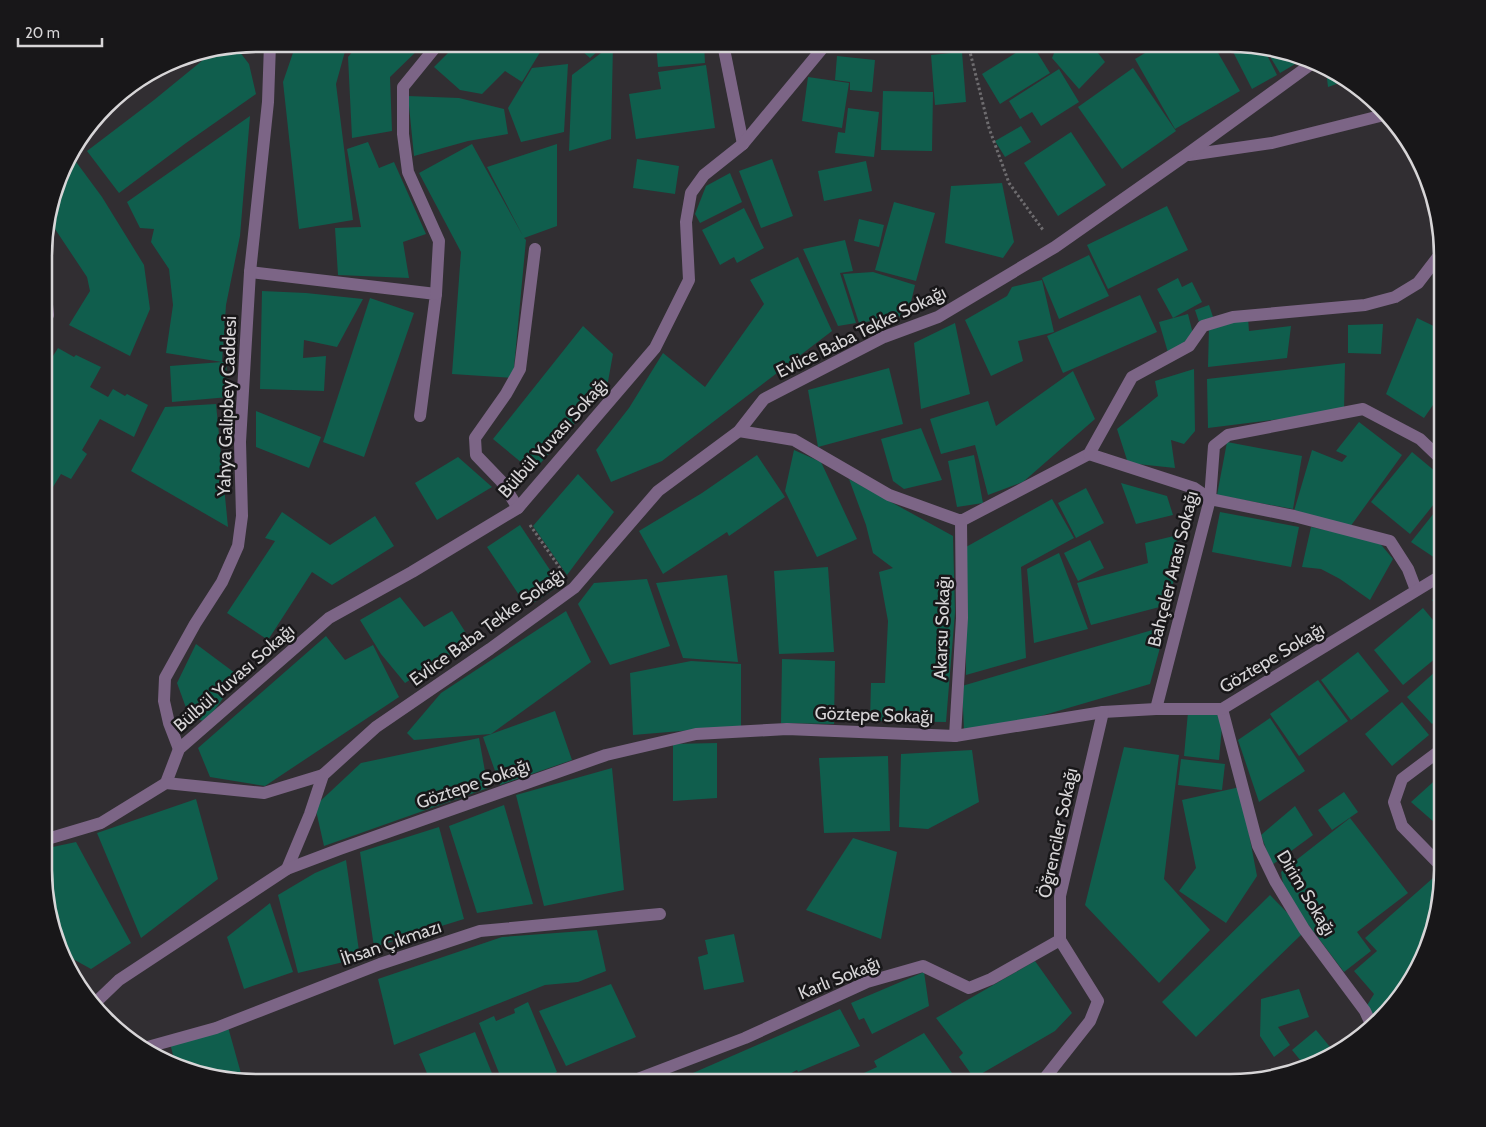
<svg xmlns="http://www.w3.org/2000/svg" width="1486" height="1127" font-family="Cabin,sans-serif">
	<rect width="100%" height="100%" fill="#312e32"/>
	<g fill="#105e4d">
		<polygon points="296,44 347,44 336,84 353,220 299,229 283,82"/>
		<polygon points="359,44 424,44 390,77 392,131 352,138 348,57"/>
		<polygon points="457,44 545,44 522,82 505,71 482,94 460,90 434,67"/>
		<polygon points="574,44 606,44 590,58"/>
		<polygon points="613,44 611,139 569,151 572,75"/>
		<polygon points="656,44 704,44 705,63 658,67"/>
		<polygon points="1030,44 1032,44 1050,73 1000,104 982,74"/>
		<polygon points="1058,44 1063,44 1067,47 1069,44 1091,44 1105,62 1079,89 1052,58"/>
		<polygon points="1160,44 1213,44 1240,91 1175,129 1135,59"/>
		<polygon points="1229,44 1243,44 1264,49 1277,75 1252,89"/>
		<polygon points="236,47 249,64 256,94 186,143 119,193 87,151 154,100 214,51"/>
		<polygon points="1266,50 1292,56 1297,63 1280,73"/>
		<polygon points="962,52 966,102 935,105 931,55"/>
		<polygon points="837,56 875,60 872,92 850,90 850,82 835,80"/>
		<polygon points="568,64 564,132 521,142 508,108 532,68"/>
		<polygon points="706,65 715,128 636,139 629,94 661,89 658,72"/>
		<polygon points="1133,68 1176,131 1122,169 1078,107"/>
		<polygon points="1059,69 1079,102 1041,126 1032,112 1020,119 1009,101"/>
		<polygon points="1326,70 1337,76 1345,81 1328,87"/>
		<polygon points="808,77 849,83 842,128 802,121"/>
		<polygon points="883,91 933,92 932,151 881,150"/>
		<polygon points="408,96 459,98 504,109 508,134 468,141 414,156"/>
		<polygon points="848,108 879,112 874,157 835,153 838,132 845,133"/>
		<polygon points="250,116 240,236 226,305 222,362 166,353 173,305 169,269 151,242 154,229 140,228 127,202"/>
		<polygon points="1021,126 1031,142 1005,157 995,141"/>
		<polygon points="1071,132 1106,185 1058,216 1024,163"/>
		<polygon points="368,142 379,168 394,162 426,234 403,242 409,278 338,275 335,228 361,227 347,149"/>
		<polygon points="472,144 523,236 487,167 557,144 557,226 524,238 526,240 513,378 452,374 461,252 419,173"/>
		<polygon points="71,155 102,197 144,265 150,309 130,356 69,325 90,291 87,277 49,220"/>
		<polygon points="637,159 679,166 675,194 633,188"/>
		<polygon points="772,159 793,216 761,228 739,171"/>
		<polygon points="866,161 872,191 824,201 818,171"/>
		<polygon points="730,173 742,202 700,223 695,214 706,186"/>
		<polygon points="1002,183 1014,242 1003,258 945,243 951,186"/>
		<polygon points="894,202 935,213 916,281 875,270"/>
		<polygon points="1167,206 1188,250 1108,289 1087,245"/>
		<polygon points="744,208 764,248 737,263 734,257 720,265 702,230"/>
		<polygon points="859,219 884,225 879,247 854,241"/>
		<polygon points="845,240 853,271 840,273 856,323 838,326 803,249"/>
		<polygon points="1089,255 1109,296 1059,319 1042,278"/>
		<polygon points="798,257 832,331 662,461 611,482 596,450 629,408 663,353 705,387 764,304 750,280"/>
		<polygon points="873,272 915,285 908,315 859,323 843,274"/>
		<polygon points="1178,278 1182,287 1192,282 1202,302 1173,318 1157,289"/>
		<polygon points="1042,280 1054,332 1018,341 1023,361 991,376 965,320 1007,296 1012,287"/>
		<polygon points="262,291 306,293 363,299 337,347 304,340 303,358 326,356 324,391 260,389"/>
		<polygon points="1140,295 1157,332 1063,373 1047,336"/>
		<polygon points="370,298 414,313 364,457 323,442"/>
		<polygon points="1209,305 1213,317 1199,322 1195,310"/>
		<polygon points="1188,314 1193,334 1169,356 1159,322"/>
		<polygon points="1248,318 1249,331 1291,326 1287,358 1208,367 1209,327"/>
		<polygon points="1417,318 1442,330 1442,392 1424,418 1386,394"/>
		<polygon points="955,323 970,394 921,409 914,343"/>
		<polygon points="1383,324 1381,354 1348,353 1348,325"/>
		<polygon points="583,326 613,354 607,387 574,424 533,472 493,439"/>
		<polygon points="58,348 74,357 76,355 101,367 90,387 108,397 113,389 125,396 127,394 148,405 134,437 100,419 82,450 87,454 71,479 61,474 45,500 45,369"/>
		<polygon points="222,362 226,362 229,397 172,402 170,366"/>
		<polygon points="1345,363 1344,411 1208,428 1207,379"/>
		<polygon points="889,368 903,424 818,447 808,390"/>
		<polygon points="1194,369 1195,431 1184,444 1171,440 1175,468 1128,463 1117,429 1158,396 1155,381"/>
		<polygon points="1073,371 1095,419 1023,482 988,495 975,445 941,454 930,419 988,401 996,426"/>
		<polygon points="216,404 228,527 131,471 165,407"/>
		<polygon points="256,411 321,437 309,468 256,447"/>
		<polygon points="1359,422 1402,455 1350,527 1294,511 1312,450 1342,462 1347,456 1336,451"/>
		<polygon points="921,428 942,480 904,489 893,481 881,439"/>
		<polygon points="1227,442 1302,456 1293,509 1217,495"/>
		<polygon points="794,450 821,462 857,539 817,557 785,491"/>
		<polygon points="1412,452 1442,477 1442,494 1410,534 1371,502"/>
		<polygon points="757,455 785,497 729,536 727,532 663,574 639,531 702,493"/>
		<polygon points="974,455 983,503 957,507 948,461"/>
		<polygon points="458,457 492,487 437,520 415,483"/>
		<polygon points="578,474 614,512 567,575 533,526"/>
		<polygon points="849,479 953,536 955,612 946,722 870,721 871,683 885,683 888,621 879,572 893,568 873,553 866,525"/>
		<polygon points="1121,483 1167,496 1173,515 1136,524"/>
		<polygon points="1086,488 1104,523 1076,538 1058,503"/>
		<polygon points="1052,499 1074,538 1021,567 1026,658 966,675 966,547"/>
		<polygon points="1442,503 1442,562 1441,562 1411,542"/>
		<polygon points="282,512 330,545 375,516 394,546 332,585 312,572 268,640 227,613 275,541 265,538"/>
		<polygon points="1220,512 1299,527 1291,567 1212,552"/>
		<polygon points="520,525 560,585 527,607 487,547"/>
		<polygon points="1311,527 1378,541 1393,559 1370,600 1340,579 1321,569 1302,567"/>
		<polygon points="1178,535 1171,604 1091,625 1077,583 1148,563 1145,543"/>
		<polygon points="1090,540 1104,568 1078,581 1064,553"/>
		<polygon points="1059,553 1088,629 1034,643 1027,569"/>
		<polygon points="828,567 834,652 779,654 774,571"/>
		<polygon points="727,575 738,662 683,658 656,583"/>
		<polygon points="647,579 670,646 610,665 578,604 594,583"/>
		<polygon points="1442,592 1442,612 1432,600"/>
		<polygon points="400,597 424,627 452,611 471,641 405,683 381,654 360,620"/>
		<polygon points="1423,608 1442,631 1442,653 1403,685 1374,650"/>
		<polygon points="566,611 591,662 491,734 414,740 407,733 441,693"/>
		<polygon points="1166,626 1150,684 1000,728 964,730 962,686"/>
		<polygon points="326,636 345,660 373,645 399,697 265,786 210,777 198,748"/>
		<polygon points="196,644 239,676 206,722 189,716 177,683"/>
		<polygon points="1358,652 1389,691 1351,720 1321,680"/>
		<polygon points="782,659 835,661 834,724 781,723"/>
		<polygon points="691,661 741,664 741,726 633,735 630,673"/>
		<polygon points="1442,663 1442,675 1436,668"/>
		<polygon points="1436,671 1442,678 1442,715 1432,724 1407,697"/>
		<polygon points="1318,680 1348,721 1299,756 1270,714"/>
		<polygon points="1402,702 1429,735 1392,766 1365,734"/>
		<polygon points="555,711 572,760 500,785 483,737"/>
		<polygon points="1188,712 1223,715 1219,760 1184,756"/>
		<polygon points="1270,718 1305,771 1259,802 1238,740"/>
		<polygon points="479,738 488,788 324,846 315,806 361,763"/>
		<polygon points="717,743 717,798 673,801 673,744"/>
		<polygon points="1124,747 1179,755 1164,879 1210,930 1159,983 1085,905"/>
		<polygon points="972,750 979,802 928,829 899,827 901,754"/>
		<polygon points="888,756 890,831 824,833 819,758"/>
		<polygon points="1181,759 1225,764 1222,790 1178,785"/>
		<polygon points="612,768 624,890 544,906 516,795"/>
		<polygon points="1442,774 1442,829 1411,802"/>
		<polygon points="1240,787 1257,876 1226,923 1179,891 1196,868 1182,800"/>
		<polygon points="1344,792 1358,812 1332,830 1318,810"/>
		<polygon points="196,799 218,879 141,938 97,833"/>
		<polygon points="504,805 533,904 477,913 449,826"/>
		<polygon points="1295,806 1313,835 1272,865 1261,835"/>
		<polygon points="1350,818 1408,893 1357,932 1371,951 1344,972 1285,894 1281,872"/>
		<polygon points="439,827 464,919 374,947 360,852"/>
		<polygon points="853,838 897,852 881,939 806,910"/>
		<polygon points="76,842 131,943 91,969 64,954 49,901 48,848"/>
		<polygon points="346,860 360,958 298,973 278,895 315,873"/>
		<polygon points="1433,878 1440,893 1426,952 1390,1010 1377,1020 1366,1007 1374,994 1354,971 1377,951 1365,938"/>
		<polygon points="1270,895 1305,931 1196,1037 1162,1002"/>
		<polygon points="270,903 293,972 244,989 227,937"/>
		<polygon points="597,930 606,971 578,982 545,985 394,1045 378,979 502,937"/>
		<polygon points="734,934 744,982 704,990 698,957 708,954 705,940"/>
		<polygon points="1035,961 1072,1013 1055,1031 974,1078 959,1057 963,1053 936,1018"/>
		<polygon points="924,972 929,1006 872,1034 864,1018 859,1020 851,1003"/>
		<polygon points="611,984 636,1037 566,1066 539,1011"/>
		<polygon points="1299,989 1309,1017 1278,1027 1290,1045 1274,1057 1260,1036 1261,999"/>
		<polygon points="528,1002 557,1072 544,1078 542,1076 522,1083 503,1083 479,1023 494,1016 496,1021 515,1013 514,1009"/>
		<polygon points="840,1009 860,1046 798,1072 797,1070 772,1083 670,1083"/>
		<polygon points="228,1027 242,1077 229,1079 176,1067 170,1043"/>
		<polygon points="1316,1030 1335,1053 1323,1061 1305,1066 1292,1050"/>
		<polygon points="475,1032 496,1083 431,1083 419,1054"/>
		<polygon points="924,1033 959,1083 842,1083 877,1067 874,1061"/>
		<polygon points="362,1075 364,1083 332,1083 332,1082"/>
		<polygon points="423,1078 424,1083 409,1083"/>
	</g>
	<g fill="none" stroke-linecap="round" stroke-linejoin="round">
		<g stroke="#6e6c6f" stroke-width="3" stroke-dasharray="2.5 2.5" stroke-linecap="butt">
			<polyline points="968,44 989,128 1009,183 1043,230"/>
			<polyline points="530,525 562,571"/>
		</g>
		<g stroke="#7c6586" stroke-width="12">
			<polyline points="723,44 743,144"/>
			<polyline points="1189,155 1272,143 1384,115"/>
			<polyline points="250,272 436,294 420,416"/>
			<polyline points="436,294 439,241 408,172 403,134 403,87 438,44"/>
			<polyline points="45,321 48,315 45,284"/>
			<polyline points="739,431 794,440 889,495 961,521 1089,454 1132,377 1189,346 1203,326 1233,317 1365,305 1395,297 1418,283 1441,253"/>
			<polyline points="1089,454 1194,488 1210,499 1294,516 1390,541 1408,569 1416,590"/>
			<polyline points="518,508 501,481 476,455 475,438 506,394 520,369 535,249"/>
			<polyline points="1156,709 1210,499 1214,446 1228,435 1363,409 1420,439 1442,460"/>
			<polyline points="1222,709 1258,846 1275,881 1304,929 1365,1011 1371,1024"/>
			<polyline points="955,736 962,618 961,521"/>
			<polyline points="179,749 169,723 164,701 165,678 195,624 222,582 238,546 242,516 240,442 250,272 268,102 270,44"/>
			<polyline points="166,783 179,749 329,618 412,572 518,508 655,348 689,280 686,222 691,193 704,175 743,144 826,44"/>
			<polyline points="44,840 101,823 166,783 264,793 323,775"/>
			<polyline points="1442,867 1402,826 1394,802 1402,779 1442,749"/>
			<polyline points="287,869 310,814 323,775 376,727 490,649 574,588 658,491 739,431 764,399 884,337 938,317 1055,247 1186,155 1314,62"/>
			<polyline points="95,1003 119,980 287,869 340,849 606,755 696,734 787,729 955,736 1103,712 1156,709 1222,709 1442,575"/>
			<polyline points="144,1048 216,1028 380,964 480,931 660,914"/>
			<polyline points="627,1083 745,1038 867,982 923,966 969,988 991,979 1060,940"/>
			<polyline points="1041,1083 1090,1021 1098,1001 1060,940 1060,896 1103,712"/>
		</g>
	</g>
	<g text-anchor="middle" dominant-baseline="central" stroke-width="5" stroke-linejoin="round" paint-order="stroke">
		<g font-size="18" fill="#d7d5d7" stroke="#181719">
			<text transform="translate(861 332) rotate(-26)">Evlice Baba Tekke Sokağı</text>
			<text transform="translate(227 406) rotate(-88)">Yahya Galipbey Caddesi</text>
			<text transform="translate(553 438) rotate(-48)">Bülbül Yuvası Sokağı</text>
			<text transform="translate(1173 569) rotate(-76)">Bahçeler Arası Sokağı</text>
			<text transform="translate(487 627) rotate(-36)">Evlice Baba Tekke Sokağı</text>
			<text transform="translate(942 628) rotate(-88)">Akarsu Sokağı</text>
			<text transform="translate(1272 658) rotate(-31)">Göztepe Sokağı</text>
			<text transform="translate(234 678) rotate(-41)">Bülbül Yuvası Sokağı</text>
			<text transform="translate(874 715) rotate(2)">Göztepe Sokağı</text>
			<text transform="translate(473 784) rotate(-19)">Göztepe Sokağı</text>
			<text transform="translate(1058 833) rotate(-78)">Öğrenciler Sokağı</text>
			<text transform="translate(1306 893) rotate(59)">Dirim Sokağı</text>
			<text transform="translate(391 943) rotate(-19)">İhsan Çıkmazı</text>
			<text transform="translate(839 978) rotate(-22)">Karlı Sokağı</text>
		</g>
	</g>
	<path d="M0 0H1486V1127H0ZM256 52H1230A204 204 0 0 1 1434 256V870A204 204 0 0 1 1230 1074H256A204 204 0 0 1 52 870V256A204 204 0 0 1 256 52Z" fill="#181719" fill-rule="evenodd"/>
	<path fill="none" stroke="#d7d5d7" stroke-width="2.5" d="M256 52H1230A204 204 0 0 1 1434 256V870A204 204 0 0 1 1230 1074H256A204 204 0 0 1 52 870V256A204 204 0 0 1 256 52Z"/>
	<path d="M18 38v8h84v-8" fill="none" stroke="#d7d5d7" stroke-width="2.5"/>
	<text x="25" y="38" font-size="15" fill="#d7d5d7" stroke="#181719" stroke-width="4" paint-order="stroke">20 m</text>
</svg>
